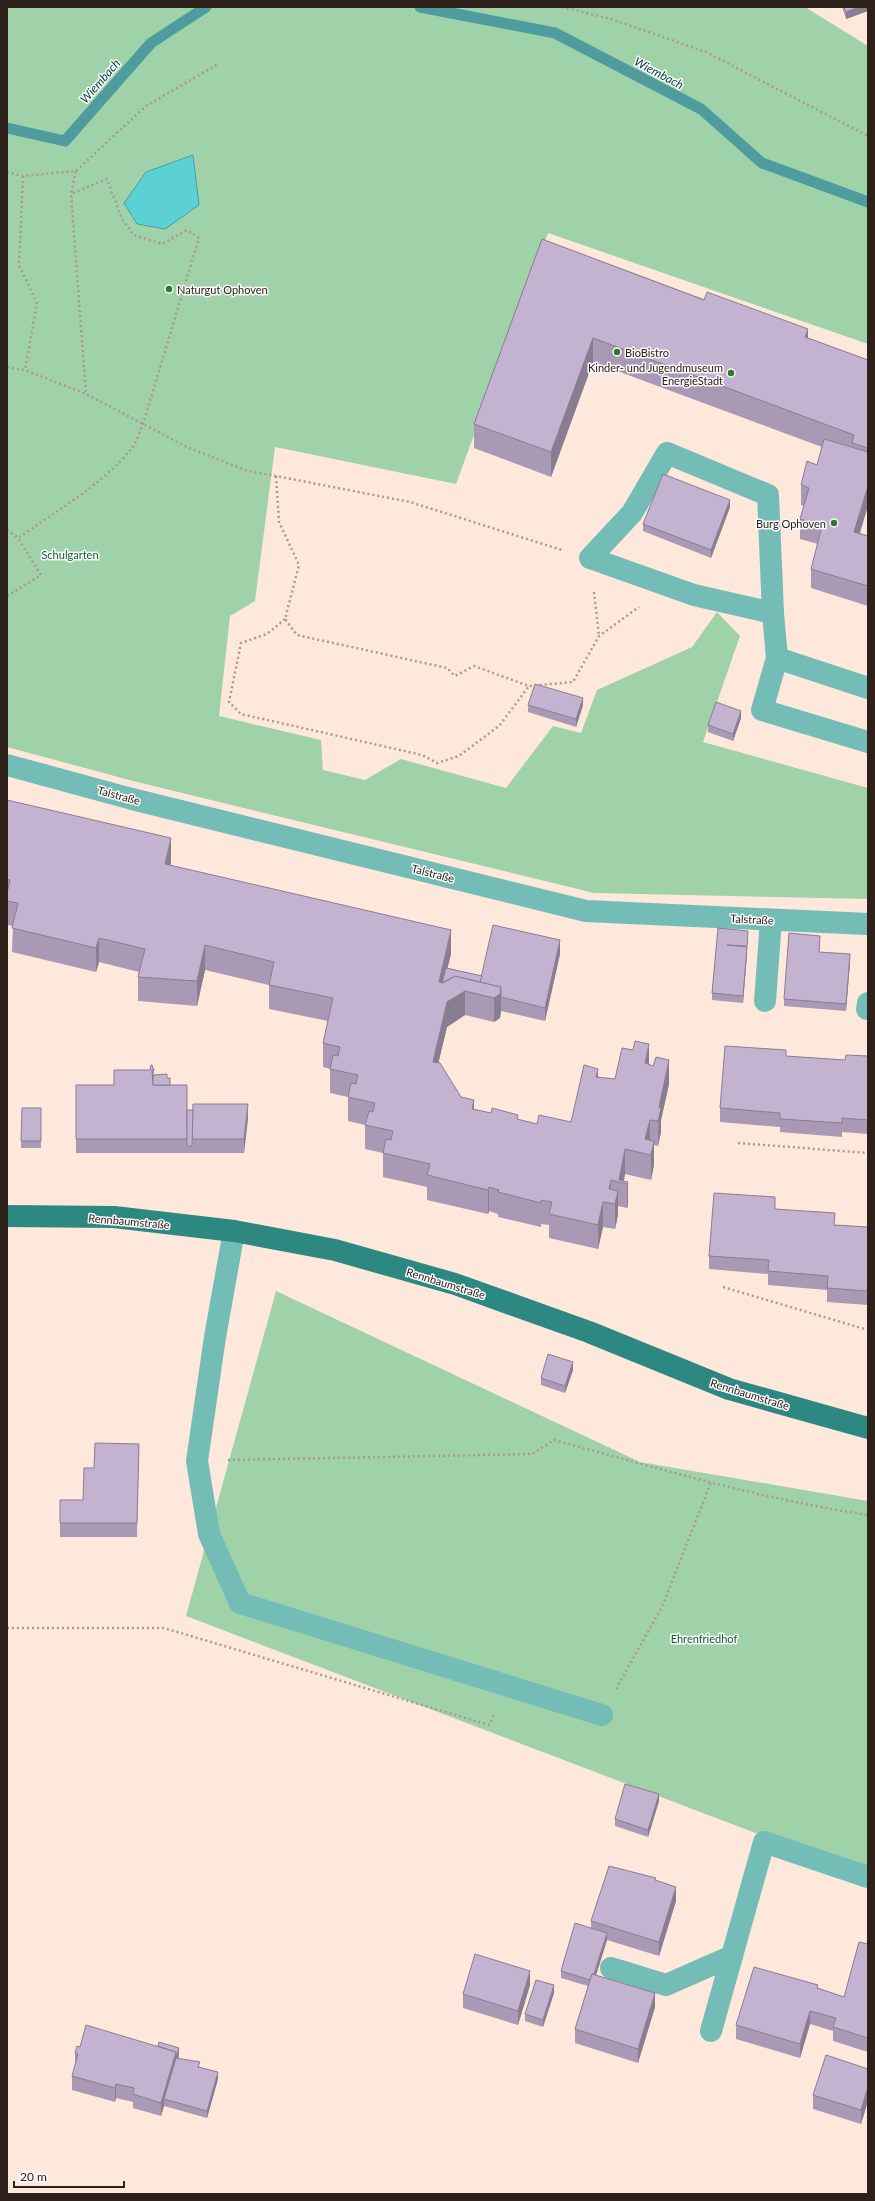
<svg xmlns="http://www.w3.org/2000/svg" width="875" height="2201" font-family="Lato,sans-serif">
	<rect width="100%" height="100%" fill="#fee8dc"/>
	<g fill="#a0d2aa">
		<polygon points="7,7 805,7 868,46 868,344 548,233 456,484 275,447 255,601 230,616 219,716 321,740 323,770 365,780 401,759 506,788 553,726 581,733 597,690 692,647 717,612 740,636 703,742 868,788 868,899 594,893 133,781 7,747"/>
		<polygon points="276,1291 640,1462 868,1501 868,1876 186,1616"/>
	</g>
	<polygon fill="#5bd1d5" stroke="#4e9c9d" points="193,155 199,205 165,229 137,224 124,203 146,172"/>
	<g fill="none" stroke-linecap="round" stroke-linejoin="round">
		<g stroke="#4e9c9d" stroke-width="11">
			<polyline points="420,7 555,33 701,109 762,163 868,202"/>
			<polyline points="7,128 65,141 151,43 206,7"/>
		</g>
		<g stroke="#ab998f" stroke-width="2.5" stroke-dasharray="2 3" stroke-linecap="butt">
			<polyline points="562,7 611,19 706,52 868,136"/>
			<polyline points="76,171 71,194 86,394"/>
			<polyline points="7,172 23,176 76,171 146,106 218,64"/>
			<polyline points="23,176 19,265 37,303 25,370"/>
			<polyline points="7,367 25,370 86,394 189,448 245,470 410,502 562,550"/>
			<polyline points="276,476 279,522 299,565 285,619 297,635 447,668 455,676 474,666 529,686 573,682 599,636 639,607"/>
			<polyline points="7,530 18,538"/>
			<polyline points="594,592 599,636"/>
			<path d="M 7,596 L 41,575 L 18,538 C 52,514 106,482 131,449 C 137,443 139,432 143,424 L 199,238 L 187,230 L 162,244 L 134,235 L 122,219 L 107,179 L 71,194"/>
			<polyline points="285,619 267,634 241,643 229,702 241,714 422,755 437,763 459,756 499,726 529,686"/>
			<polyline points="738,1143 868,1153"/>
			<polyline points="723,1287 868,1330"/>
			<path d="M 228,1460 L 532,1454 L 554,1440 C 657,1468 761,1499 868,1515"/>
			<polyline points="7,1628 164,1628 489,1725 495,1713"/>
			<polyline points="616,1689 662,1607 711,1482"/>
		</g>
		<g stroke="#73bdb6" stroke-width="22">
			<polyline points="773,613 694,595 590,558 632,513 667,453 768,495 773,613 777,658"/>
			<polyline points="868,688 777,658 762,710 868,742"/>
			<polyline points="7,765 132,799 586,911 868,924"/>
			<polyline points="765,1001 771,920"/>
			<polyline points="867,1009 868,1003"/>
			<polyline points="234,1231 215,1337 197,1461 209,1534 240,1603 602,1715"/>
			<polyline points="732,1956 764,1842 868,1877"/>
			<polyline points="611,1968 666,1985 732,1956 711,2031"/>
		</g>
		<polyline stroke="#2d8881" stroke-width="22" points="7,1216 114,1217 234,1231 335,1250 455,1284 589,1332 729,1389 868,1428"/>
	</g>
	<g fill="#a999b4">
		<polygon points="842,7 868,7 868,11 846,19"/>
		<polygon points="542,239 868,360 868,506 860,533 868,536 868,606 811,588 811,569 818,544 800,539 800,519 804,506 801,505 801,485 817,465 822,447 593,362 551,477 474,448 474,424"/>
		<polygon points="730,507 711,558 643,531 643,524"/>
		<polygon points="528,705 583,705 576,727 528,712"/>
		<polygon points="741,718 733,741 708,732 708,725"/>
		<polygon points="7,800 171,863 170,865 451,954 447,968 482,976 560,954 545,1021 501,1011 500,1018 494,1022 465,1015 447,1027 438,1063 461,1097 474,1109 537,1124 571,1122 598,1078 615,1079 649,1064 669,1084 661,1120 661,1132 658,1146 654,1145 654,1165 651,1180 625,1174 624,1181 628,1182 627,1208 618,1206 618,1215 615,1229 603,1227 598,1249 549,1238 549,1225 541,1224 541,1227 498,1217 498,1214 489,1211 488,1214 427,1200 427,1187 383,1177 383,1153 365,1149 365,1125 348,1121 348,1097 330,1093 330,1069 323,1067 323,1043 328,1021 269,1009 269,985 205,970 197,1006 138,1001 138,977 139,972 99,962 96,972 12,952 13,926 7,925"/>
		<polygon points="718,928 748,938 743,1003 712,1000 712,993"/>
		<polygon points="820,943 819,952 850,962 846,1011 784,1006 784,999"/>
		<polygon points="786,1056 845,1060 868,1056 868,1134 842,1132 842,1137 780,1132 780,1127 720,1122 720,1108"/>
		<polygon points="150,1070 154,1070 154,1075 167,1078 170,1085 187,1110 248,1118 244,1153 76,1153 76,1085 114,1085"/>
		<polygon points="22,1108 41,1108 41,1148 21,1148"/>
		<polygon points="775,1209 835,1225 868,1227 868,1305 827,1302 827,1290 768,1285 768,1274 709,1269 709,1256"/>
		<polygon points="573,1370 565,1393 541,1385 541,1378"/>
		<polygon points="139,1444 137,1537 60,1537 60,1500 83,1500 94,1468"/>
		<polygon points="659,1801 648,1837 615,1826 615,1819"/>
		<polygon points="656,1880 676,1901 659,1956 607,1940 596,1975 655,2007 638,2063 575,2043 575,2029 588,1986 561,1978 561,1971 591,1928 591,1921"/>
		<polygon points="868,1944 868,2052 833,2041 833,2031 810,2024 800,2058 736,2039 736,2025 818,1988 844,1997"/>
		<polygon points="530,1985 518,2025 463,2008 463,1994"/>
		<polygon points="554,1993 543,2027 525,2021 525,2014"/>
		<polygon points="75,2053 179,2055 178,2059 200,2067 218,2079 207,2118 164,2106 161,2116 133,2108 133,2102 116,2098 115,2102 72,2090 72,2076 75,2064"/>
		<polygon points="868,2069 868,2101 861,2124 813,2109 813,2095"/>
	</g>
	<g fill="#897d92">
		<polygon points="859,7 868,7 868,11 846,19 846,12"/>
		<polygon points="808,329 808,353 805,337"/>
		<polygon points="593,338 593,362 551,477 551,452"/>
		<polygon points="868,486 868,506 854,551 854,532"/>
		<polygon points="730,500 730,507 711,558 711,550"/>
		<polygon points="583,698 583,705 576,727 576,719"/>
		<polygon points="741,711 741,718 733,741 733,734"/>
		<polygon points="171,838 171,863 165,888 165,864"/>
		<polygon points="451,930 451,954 440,999 439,982"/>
		<polygon points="99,938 99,962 96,972 96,948"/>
		<polygon points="560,940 560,954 545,1021 545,1008"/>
		<polygon points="205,945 205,970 197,1006 197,981"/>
		<polygon points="747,947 747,954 743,1003 743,996"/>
		<polygon points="850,954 850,962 846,1011 846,1004"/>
		<polygon points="501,987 501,1011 500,1018 494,1022 494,998"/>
		<polygon points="465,991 465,1015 447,1027 433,1086 433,1062 443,1000"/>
		<polygon points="649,1044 649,1068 645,1063"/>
		<polygon points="669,1060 669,1084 661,1120 661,1132 658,1146 659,1107"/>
		<polygon points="598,1069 598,1093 596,1077"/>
		<polygon points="474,1100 474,1124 472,1109"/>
		<polygon points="248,1104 248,1118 244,1153 244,1139"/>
		<polygon points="650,1120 650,1144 645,1139"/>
		<polygon points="654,1141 654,1165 651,1180 651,1155"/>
		<polygon points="625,1149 625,1174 623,1183 619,1180"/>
		<polygon points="611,1180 611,1204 609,1189"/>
		<polygon points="628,1182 628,1206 627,1208 627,1184"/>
		<polygon points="489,1187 489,1211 488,1214 488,1190"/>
		<polygon points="618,1191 618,1215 615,1229 615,1204"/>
		<polygon points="603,1202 603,1227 598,1249 598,1225"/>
		<polygon points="573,1362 573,1370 565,1393 565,1386"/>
		<polygon points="659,1794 659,1801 648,1837 648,1830"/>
		<polygon points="676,1887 676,1901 659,1956 659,1942"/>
		<polygon points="607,1933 607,1940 592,1988 592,1980"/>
		<polygon points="530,1971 530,1985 518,2025 518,2011"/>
		<polygon points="554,1985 554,1993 543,2027 543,2020"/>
		<polygon points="655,1993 655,2007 638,2063 638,2049"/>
		<polygon points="810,2011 810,2024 800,2058 800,2044"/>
		<polygon points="179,2048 179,2055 166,2100 164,2099 164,2106 161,2116 161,2103 176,2052"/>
		<polygon points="218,2072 218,2079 207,2118 207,2111"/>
		<polygon points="116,2084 116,2098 115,2102 115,2088"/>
		<polygon points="868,2087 868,2101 861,2124 861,2110"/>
	</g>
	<g fill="#c4b2d1" stroke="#897d92">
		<polygon points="844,7 859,7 846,12"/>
		<polygon points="542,239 704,300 707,292 808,329 805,337 868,360 868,448 852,443 854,435 593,338 551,452 474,424"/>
		<polygon points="824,439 868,452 868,486 854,532 868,536 868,586 811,569 822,526 800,519 809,488 801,485 807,461 817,465"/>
		<polygon points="663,474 730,500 711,550 643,524"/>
		<polygon points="535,684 583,698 576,719 528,705"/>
		<polygon points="716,702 741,711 733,734 708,725"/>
		<polygon points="7,800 171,838 165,864 451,930 439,982 443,983 455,976 501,987 500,994 494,998 465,991 447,1002 433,1062 440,1063 461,1097 474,1100 472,1109 491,1113 492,1108 518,1115 517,1119 537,1124 539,1115 571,1122 584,1065 598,1069 596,1077 615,1079 622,1048 633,1050 635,1041 649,1044 645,1063 653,1066 656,1057 669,1060 659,1107 661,1108 658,1121 650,1120 645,1139 654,1141 651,1155 625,1149 619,1180 628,1182 627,1184 611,1180 609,1189 618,1191 615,1204 603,1202 598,1225 549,1214 552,1202 541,1200 541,1203 498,1192 499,1190 489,1187 488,1190 427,1175 430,1164 383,1153 386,1139 391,1140 393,1131 365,1125 369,1111 373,1112 375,1103 348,1097 351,1083 356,1084 358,1075 330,1069 333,1055 338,1056 340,1047 323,1043 333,998 269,985 274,962 205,945 197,981 138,977 145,949 99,938 96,948 12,928 18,903 7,901 7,893 10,880 7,879"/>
		<polygon points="493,925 560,940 545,1008 501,997 501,987 480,982"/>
		<polygon points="718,928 748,931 747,946 727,945 747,947 743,996 712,993"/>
		<polygon points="789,933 820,936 819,952 850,954 846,1004 784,999"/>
		<polygon points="446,968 482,976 480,982 455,976 442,983"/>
		<polygon points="725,1046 786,1050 786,1056 815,1058 845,1060 846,1055 868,1056 868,1120 842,1118 842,1123 780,1119 780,1113 720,1108"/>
		<polygon points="151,1065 152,1065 154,1070 152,1070 153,1085 187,1085 187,1139 76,1139 76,1085 114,1085 114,1070 150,1070"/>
		<polygon points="167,1074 167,1078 170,1078 170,1085 153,1085 153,1077 154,1075"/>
		<polygon points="193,1104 248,1104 244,1139 192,1139"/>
		<polygon points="22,1108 41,1108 41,1141 21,1141"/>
		<polygon points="187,1110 193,1110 192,1146 187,1146"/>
		<polygon points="714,1193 775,1197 775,1209 835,1213 834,1225 868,1227 868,1291 827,1288 828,1276 768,1271 769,1260 709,1256"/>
		<polygon points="548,1354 573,1362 565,1386 541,1378"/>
		<polygon points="95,1443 139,1444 137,1523 60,1523 60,1500 83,1500 84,1468 94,1468"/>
		<polygon points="625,1784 659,1794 648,1830 615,1819"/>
		<polygon points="609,1866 656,1878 655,1880 676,1887 659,1942 591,1921"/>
		<polygon points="575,1923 607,1933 594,1974 592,1974 590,1980 561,1971"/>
		<polygon points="859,1942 868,1944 868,2038 833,2027 836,2018 810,2011 800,2044 736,2025 754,1967 818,1985 817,1988 844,1997"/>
		<polygon points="475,1954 530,1971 518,2011 463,1994"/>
		<polygon points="592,1974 655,1993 638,2049 575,2029"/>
		<polygon points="536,1980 554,1985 543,2020 525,2014"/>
		<polygon points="86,2025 176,2052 161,2103 133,2094 134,2088 116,2084 115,2088 72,2076 78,2054 75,2053 77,2046 80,2047"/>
		<polygon points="159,2042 179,2048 176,2058 176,2052 158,2046"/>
		<polygon points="826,2055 868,2069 868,2087 861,2110 813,2095"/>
		<polygon points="176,2058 200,2062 198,2067 218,2072 207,2111 164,2099"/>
	</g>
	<g fill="#297e2b" stroke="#fafafa" stroke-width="1.5">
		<circle cx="169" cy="289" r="4"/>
		<circle cx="617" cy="352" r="4"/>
		<circle cx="731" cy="373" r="4"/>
		<circle cx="834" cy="523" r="4"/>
	</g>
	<g text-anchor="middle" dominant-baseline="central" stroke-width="3" stroke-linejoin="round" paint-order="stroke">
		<g font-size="11" fill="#2e211a" stroke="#fafafa" text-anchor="start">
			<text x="177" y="289">Naturgut Ophoven</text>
			<text x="625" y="352">BioBistro</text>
			<text x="723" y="367" text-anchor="end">Kinder- und Jugendmuseum<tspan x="723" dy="13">EnergieStadt</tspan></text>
			<text x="826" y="523" text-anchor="end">Burg Ophoven</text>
		</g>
		<g font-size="11" fill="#0b5d2c" stroke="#fafafa">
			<text x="70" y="554">Schulgarten</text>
			<text x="704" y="1638">Ehrenfriedhof</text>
		</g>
		<g font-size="11" fill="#2e211a" stroke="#fafafa">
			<text transform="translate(119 795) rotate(15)">Talstraße</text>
			<text transform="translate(433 873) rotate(14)">Talstraße</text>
			<text transform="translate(752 919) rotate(3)">Talstraße</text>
			<text transform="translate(129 1221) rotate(5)">Rennbaumstraße</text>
			<text transform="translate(446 1283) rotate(17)">Rennbaumstraße</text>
			<text transform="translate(750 1394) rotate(17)">Rennbaumstraße</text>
		</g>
		<g font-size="12" font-style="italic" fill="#053e40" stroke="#fafafa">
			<text transform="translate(659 73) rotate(28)">Wiembach</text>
			<text transform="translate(100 81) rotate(-49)">Wiembach</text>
		</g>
	</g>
	<rect width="875" height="2201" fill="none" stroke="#2e211a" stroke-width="16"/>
	<path d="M14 2181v6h110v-6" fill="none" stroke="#2e211a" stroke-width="2"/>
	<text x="20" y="2181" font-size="12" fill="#2e211a" stroke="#fafafa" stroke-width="3" paint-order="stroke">20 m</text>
</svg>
